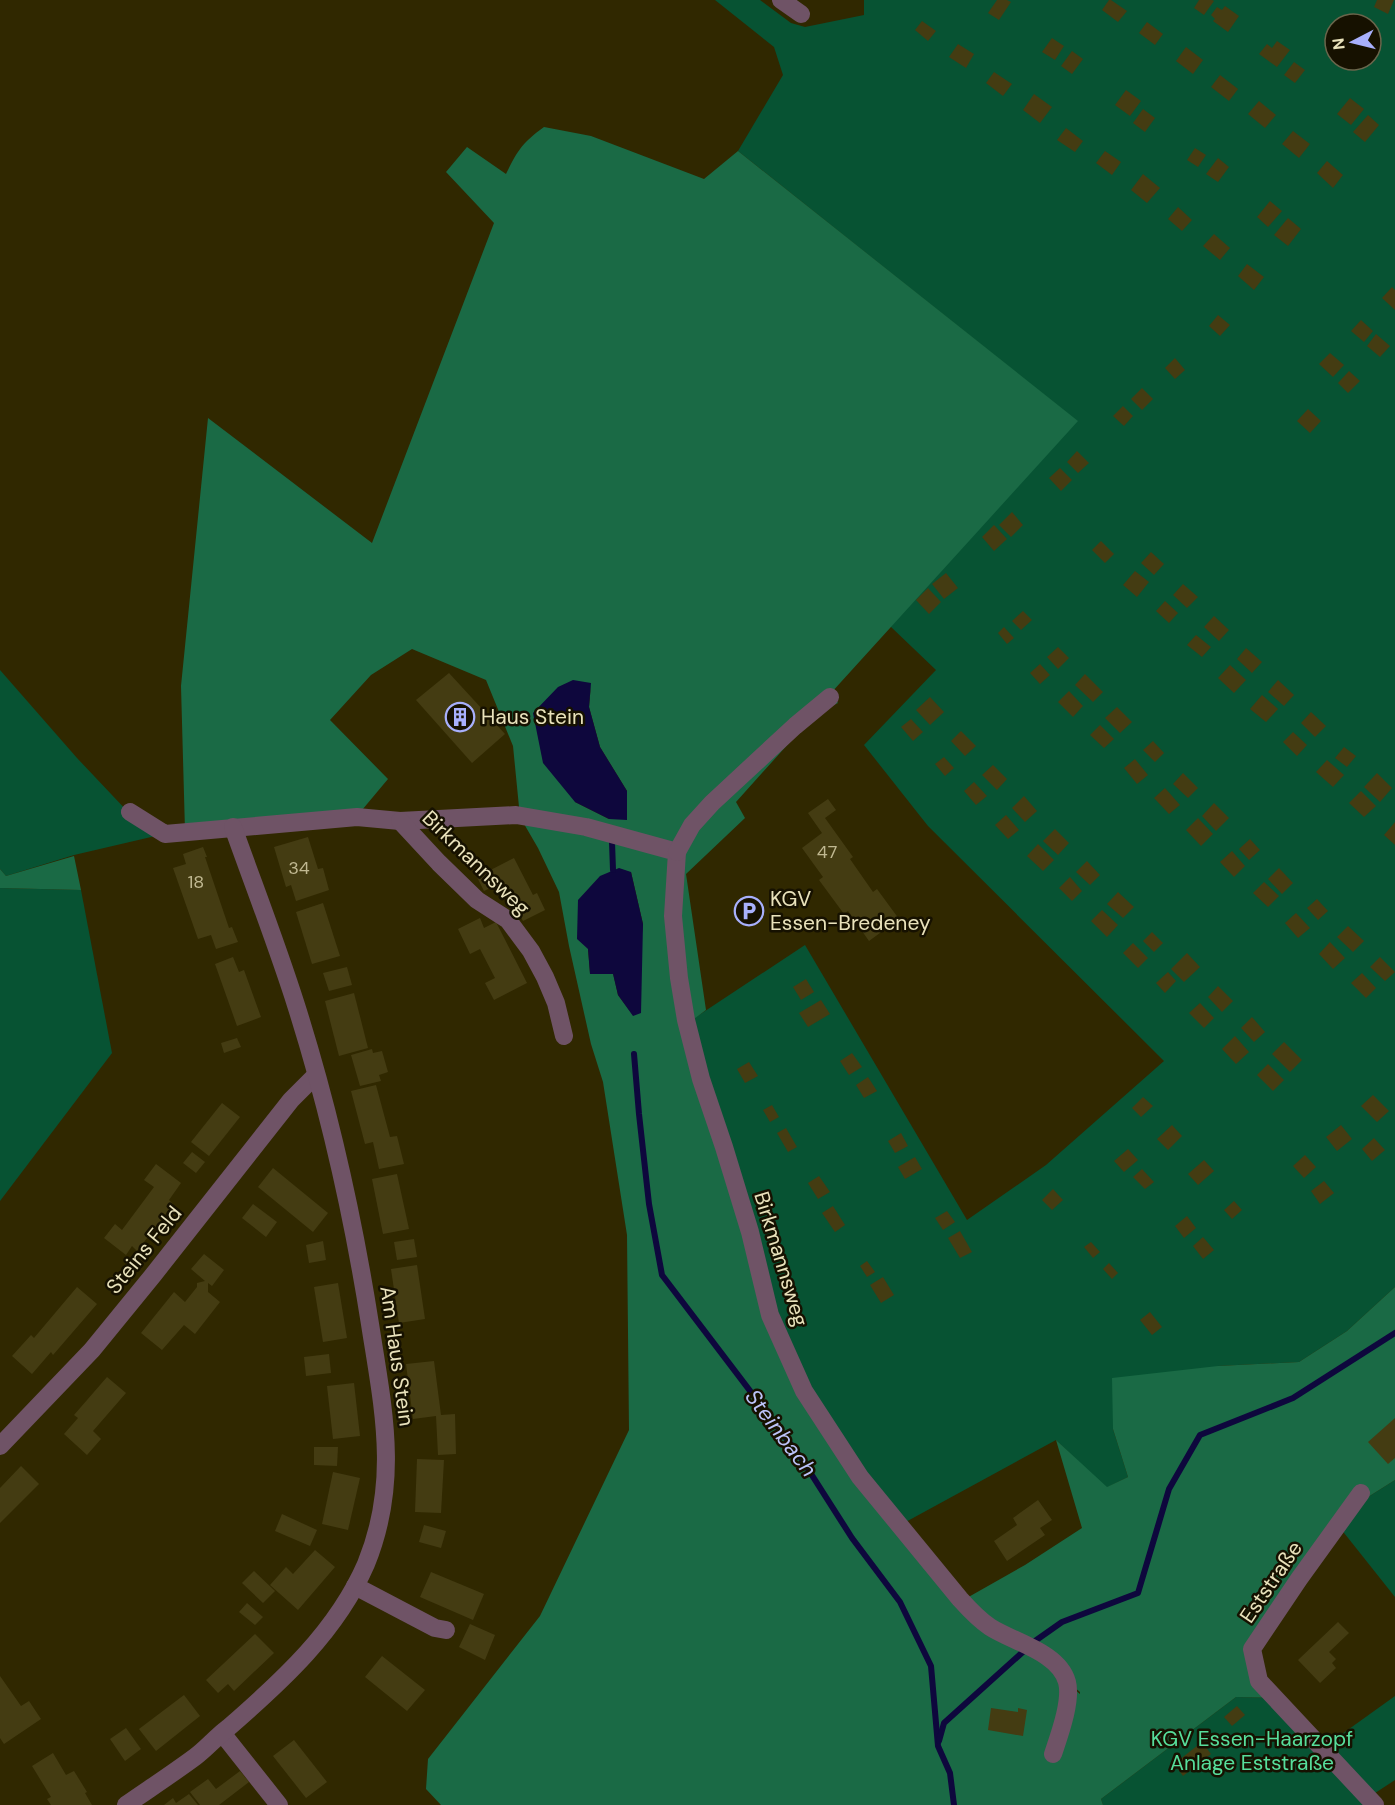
<svg xmlns="http://www.w3.org/2000/svg" width="1395" height="1805" font-family="'DM Sans',sans-serif">
	<rect width="100%" height="100%" fill="#302800"/>
	<g fill="#075333" fill-rule="evenodd">
		<path d="M 715,0 L 760,0 L 791,23 L 805,27 L 864,15 L 864,0 L 1395,0 L 1395,1287 L 1347,1331 L 1299,1362 L 1218,1366 L 1113,1429 L 1128,1477 L 1106,1488 L 1056,1440 L 902,1524 L 861,1476 L 771,1315 L 690,1021 L 805,945 L 967,1220 L 1046,1165 L 1164,1061 L 928,826 L 864,745 L 936,670 L 890,626 L 1077,421 L 738,151 L 783,75 L 774,47 ZM 1335,24 L 1371,24 L 1371,60 L 1335,60 Z"/>
		<polygon points="0,670 77,758 129,813 164,834 74,855 6,876 0,869"/>
		<polygon points="0,888 81,890 112,1053 0,1201"/>
		<polygon points="1395,1480 1395,1597 1333,1519"/>
		<polygon points="1395,1696 1395,1780 1369,1797 1324,1747"/>
		<polygon points="1236,1697 1278,1698 1374,1805 1103,1805 1101,1799"/>
	</g>
	<g fill="#1a6a45" fill-rule="evenodd">
		<path d="M 544,127 L 591,136 L 704,179 L 738,151 L 1078,421 L 831,693 L 838,703 L 816,713 L 736,802 L 745,818 L 686,874 L 706,1010 L 690,1022 L 698,1078 L 803,1391 L 963,1599 L 1080,1694 L 1080,1692 L 965,1599 L 1025,1565 L 1082,1528 L 1056,1440 L 1107,1487 L 1128,1477 L 1113,1429 L 1112,1378 L 1218,1366 L 1299,1362 L 1347,1331 L 1395,1287 L 1395,1480 L 1333,1519 L 1252,1649 L 1278,1698 L 1236,1697 L 1101,1799 L 1103,1805 L 441,1805 L 426,1789 L 428,1759 L 540,1616 L 629,1430 L 627,1235 L 603,1082 L 591,1044 L 569,946 L 559,892 L 538,848 L 520,817 L 513,746 L 486,680 L 412,649 L 371,675 L 330,720 L 388,779 L 357,816 L 185,831 L 181,686 L 208,418 L 372,543 L 494,223 L 446,172 L 467,147 L 506,174 C 518,150 522,143 544,127 ZM 591,684 L 589,707 L 600,747 L 627,791 L 609,819 L 575,802 ZM 631,872 L 643,924 L 633,1015 L 618,995 L 613,973 L 590,973 L 588,949 Z"/>
		<polygon points="74,856 81,890 0,888 0,869 6,876"/>
	</g>
	<g fill="#0e073d">
		<polygon points="573,680 591,683 589,707 600,747 627,791 627,820 609,819 575,802 543,763 533,713 558,687"/>
		<polygon points="619,868 631,872 643,924 641,1013 633,1016 618,995 613,974 590,974 588,949 577,939 578,900 600,876"/>
	</g>
	<g fill="none" stroke-linecap="round" stroke-linejoin="round">
		<g stroke="#0e073d" stroke-width="6">
			<polyline points="612,842 613,870"/>
			<polyline points="634,1054 639,1114 649,1204 662,1275 801,1458 852,1538 900,1602 931,1666 938,1746 950,1773 954,1805"/>
			<polyline points="939,1741 944,1723 1035,1641 1062,1622 1138,1593 1169,1489 1200,1435 1293,1398 1395,1333"/>
		</g>
	</g>
	<g fill="#443c12">
		<polygon points="997,0 1007,0 1011,2 999,20 988,13"/>
		<polygon points="1109,0 1111,0 1127,11 1118,22 1102,10"/>
		<polygon points="1199,0 1212,0 1214,1 1204,15 1194,8"/>
		<polygon points="1377,0 1394,0 1388,14 1374,7"/>
		<polygon points="1225,6 1239,16 1228,32 1213,21 1215,19 1211,15 1217,7 1222,10"/>
		<polygon points="922,21 936,31 928,41 915,30"/>
		<polygon points="1147,22 1163,34 1155,45 1139,33"/>
		<polygon points="1052,38 1064,46 1055,60 1042,52"/>
		<polygon points="1277,41 1290,50 1277,67 1259,54 1267,44 1272,48"/>
		<polygon points="958,44 974,54 966,68 949,57"/>
		<polygon points="1186,47 1203,60 1193,74 1176,61"/>
		<polygon points="1072,51 1083,59 1072,74 1061,66"/>
		<polygon points="1294,62 1305,70 1295,83 1284,75"/>
		<polygon points="994,72 1012,84 1003,96 986,83"/>
		<polygon points="1220,75 1238,89 1229,101 1211,87"/>
		<polygon points="1126,90 1141,101 1130,116 1115,105"/>
		<polygon points="1034,94 1052,107 1040,123 1023,110"/>
		<polygon points="1350,98 1364,109 1351,125 1337,114"/>
		<polygon points="1259,101 1276,115 1265,128 1248,114"/>
		<polygon points="1143,109 1155,118 1145,132 1133,123"/>
		<polygon points="1368,115 1379,125 1365,142 1353,132"/>
		<polygon points="1066,128 1083,141 1075,152 1057,140"/>
		<polygon points="1293,131 1310,144 1299,158 1282,144"/>
		<polygon points="1195,148 1206,155 1198,167 1187,160"/>
		<polygon points="1105,151 1121,162 1112,175 1096,163"/>
		<polygon points="1218,158 1229,167 1218,182 1206,174"/>
		<polygon points="1327,161 1343,175 1333,188 1317,173"/>
		<polygon points="1143,174 1160,188 1147,203 1131,190"/>
		<polygon points="1270,201 1282,211 1268,227 1257,217"/>
		<polygon points="1178,207 1192,220 1182,231 1168,219"/>
		<polygon points="1288,218 1301,229 1288,246 1274,235"/>
		<polygon points="1214,234 1230,248 1220,260 1203,246"/>
		<polygon points="1247,264 1264,277 1254,290 1238,276"/>
		<polygon points="1392,287 1395,290 1395,310 1382,298"/>
		<polygon points="1218,315 1230,325 1220,336 1209,326"/>
		<polygon points="1361,320 1373,331 1364,342 1351,331"/>
		<polygon points="1376,334 1390,346 1380,357 1367,346"/>
		<polygon points="1330,353 1344,365 1333,377 1319,364"/>
		<polygon points="1175,358 1185,370 1175,379 1165,368"/>
		<polygon points="1349,371 1360,381 1348,393 1338,383"/>
		<polygon points="1142,388 1153,399 1142,410 1131,399"/>
		<polygon points="1123,406 1133,416 1124,426 1113,416"/>
		<polygon points="1308,409 1321,421 1310,433 1297,421"/>
		<polygon points="1077,451 1089,463 1078,473 1067,462"/>
		<polygon points="1060,468 1072,480 1061,491 1049,478"/>
		<polygon points="1012,512 1023,525 1011,537 999,525"/>
		<polygon points="994,525 1007,539 994,551 982,537"/>
		<polygon points="1101,541 1114,554 1105,563 1092,550"/>
		<polygon points="1151,552 1164,564 1154,575 1141,563"/>
		<polygon points="1135,571 1149,582 1137,597 1123,585"/>
		<polygon points="946,573 958,588 944,599 932,584"/>
		<polygon points="1183,584 1198,597 1187,608 1173,595"/>
		<polygon points="928,588 941,602 929,614 916,600"/>
		<polygon points="1165,601 1178,613 1169,623 1156,611"/>
		<polygon points="1023,611 1032,620 1021,630 1012,621"/>
		<polygon points="1214,616 1229,630 1219,641 1204,627"/>
		<polygon points="1004,627 1014,638 1007,644 998,633"/>
		<polygon points="1196,635 1211,647 1202,657 1187,645"/>
		<polygon points="1058,647 1069,658 1058,669 1047,657"/>
		<polygon points="1246,648 1262,662 1252,673 1237,659"/>
		<polygon points="1040,664 1050,675 1040,684 1030,673"/>
		<polygon points="1230,665 1246,680 1234,693 1218,678"/>
		<polygon points="449,673 505,734 472,763 416,700"/>
		<polygon points="1085,674 1103,692 1093,702 1075,685"/>
		<polygon points="1278,680 1294,695 1284,706 1268,692"/>
		<polygon points="1069,691 1083,706 1073,717 1058,702"/>
		<polygon points="1262,695 1278,709 1266,722 1250,709"/>
		<polygon points="930,697 944,712 930,725 916,710"/>
		<polygon points="1117,707 1132,722 1120,733 1105,718"/>
		<polygon points="1311,712 1326,726 1315,737 1301,723"/>
		<polygon points="911,719 923,732 913,741 901,727"/>
		<polygon points="1100,725 1114,739 1104,748 1090,735"/>
		<polygon points="961,731 976,746 965,756 951,741"/>
		<polygon points="1293,732 1307,745 1297,756 1283,742"/>
		<polygon points="1153,741 1164,753 1155,762 1143,750"/>
		<polygon points="1344,747 1356,756 1347,767 1335,758"/>
		<polygon points="944,757 954,768 945,776 935,764"/>
		<polygon points="1135,759 1148,775 1137,784 1124,768"/>
		<polygon points="1327,760 1344,775 1333,787 1316,772"/>
		<polygon points="993,765 1007,779 997,790 982,775"/>
		<polygon points="1183,773 1198,788 1188,798 1173,784"/>
		<polygon points="1377,773 1392,788 1380,802 1364,787"/>
		<polygon points="974,782 987,796 976,805 964,791"/>
		<polygon points="1165,788 1180,805 1169,814 1154,798"/>
		<polygon points="1361,791 1376,806 1364,817 1349,803"/>
		<polygon points="1024,796 1037,811 1025,822 1012,808"/>
		<polygon points="828,799 836,810 825,818 853,857 850,859 873,892 877,889 899,919 869,941 848,911 844,914 819,880 823,877 802,848 822,833 808,813"/>
		<polygon points="1214,803 1229,818 1216,831 1202,816"/>
		<polygon points="1006,815 1019,830 1008,839 995,825"/>
		<polygon points="1198,818 1213,834 1201,846 1186,830"/>
		<polygon points="1395,822 1395,845 1384,835"/>
		<polygon points="1055,829 1069,843 1058,855 1043,841"/>
		<polygon points="308,837 318,869 323,868 329,890 296,901 291,885 286,887 274,847"/>
		<polygon points="1250,839 1260,850 1249,860 1239,849"/>
		<polygon points="1038,844 1054,860 1043,871 1027,856"/>
		<polygon points="203,847 207,857 205,857 229,928 232,927 238,942 216,949 211,935 198,939 173,868 186,864 183,854"/>
		<polygon points="1232,851 1245,866 1234,877 1220,862"/>
		<polygon points="514,858 533,895 537,893 545,910 523,921 517,910 515,911 501,883 484,891 477,877"/>
		<polygon points="1087,861 1100,875 1090,885 1076,872"/>
		<polygon points="1279,868 1293,883 1282,894 1268,879"/>
		<polygon points="1070,877 1082,891 1072,901 1059,888"/>
		<polygon points="1264,882 1279,896 1268,907 1253,893"/>
		<polygon points="1118,892 1134,907 1123,918 1107,904"/>
		<polygon points="1317,899 1328,911 1318,920 1307,908"/>
		<polygon points="323,903 340,956 312,964 296,912"/>
		<polygon points="1102,910 1118,925 1107,937 1091,921"/>
		<polygon points="1296,913 1310,928 1298,938 1285,923"/>
		<polygon points="480,918 484,928 496,922 527,983 494,1000 485,983 495,978 480,949 470,954 458,929"/>
		<polygon points="1348,926 1364,941 1353,952 1337,937"/>
		<polygon points="1152,932 1163,943 1154,952 1143,941"/>
		<polygon points="1330,942 1345,958 1333,969 1319,954"/>
		<polygon points="1133,943 1148,958 1138,968 1123,953"/>
		<polygon points="1187,953 1200,967 1184,982 1171,969"/>
		<polygon points="233,957 239,972 244,970 261,1017 237,1026 215,964"/>
		<polygon points="1380,957 1395,972 1385,981 1370,967"/>
		<polygon points="347,967 352,985 329,991 323,973"/>
		<polygon points="1168,972 1176,981 1165,993 1156,983"/>
		<polygon points="1362,973 1376,988 1366,998 1351,983"/>
		<polygon points="806,979 814,992 801,1000 793,987"/>
		<polygon points="1218,986 1233,1001 1222,1012 1208,997"/>
		<polygon points="354,993 368,1048 339,1056 325,1001"/>
		<polygon points="821,1000 830,1014 808,1027 799,1013"/>
		<polygon points="1200,1003 1214,1018 1204,1028 1189,1013"/>
		<polygon points="1252,1017 1265,1032 1254,1042 1241,1028"/>
		<polygon points="1235,1036 1249,1052 1236,1064 1222,1049"/>
		<polygon points="237,1038 241,1047 224,1053 221,1043"/>
		<polygon points="1284,1042 1302,1060 1290,1072 1272,1054"/>
		<polygon points="372,1049 373,1053 382,1051 388,1072 379,1075 381,1081 360,1086 351,1055"/>
		<polygon points="852,1053 862,1067 849,1075 840,1061"/>
		<polygon points="749,1062 758,1076 745,1083 737,1069"/>
		<polygon points="1268,1064 1284,1080 1273,1091 1257,1075"/>
		<polygon points="868,1077 877,1091 864,1098 856,1085"/>
		<polygon points="376,1085 390,1137 397,1136 404,1164 379,1169 373,1142 365,1144 351,1091"/>
		<polygon points="1373,1095 1389,1111 1377,1122 1361,1106"/>
		<polygon points="1143,1097 1153,1106 1141,1117 1132,1108"/>
		<polygon points="222,1103 240,1117 209,1156 191,1142"/>
		<polygon points="772,1105 779,1117 770,1122 763,1110"/>
		<polygon points="1172,1125 1182,1136 1168,1150 1157,1139"/>
		<polygon points="1341,1125 1352,1139 1337,1151 1326,1137"/>
		<polygon points="786,1128 797,1147 788,1152 777,1133"/>
		<polygon points="901,1133 908,1146 895,1153 888,1141"/>
		<polygon points="1374,1138 1385,1150 1372,1161 1362,1149"/>
		<polygon points="1128,1149 1138,1160 1124,1172 1114,1161"/>
		<polygon points="192,1152 205,1162 196,1173 183,1163"/>
		<polygon points="1305,1155 1316,1167 1304,1178 1293,1166"/>
		<polygon points="915,1157 922,1169 905,1179 898,1167"/>
		<polygon points="1204,1160 1214,1171 1198,1185 1188,1174"/>
		<polygon points="156,1164 181,1183 169,1200 173,1204 158,1224 137,1251 132,1246 126,1255 104,1238 115,1224 122,1230 154,1187 144,1180"/>
		<polygon points="273,1168 328,1213 313,1232 258,1187"/>
		<polygon points="1142,1169 1154,1182 1145,1189 1133,1177"/>
		<polygon points="397,1174 409,1229 383,1234 372,1179"/>
		<polygon points="819,1176 830,1192 818,1199 808,1183"/>
		<polygon points="1324,1181 1334,1193 1320,1204 1311,1191"/>
		<polygon points="1053,1189 1063,1200 1052,1210 1042,1200"/>
		<polygon points="1234,1201 1242,1210 1232,1219 1224,1210"/>
		<polygon points="253,1204 277,1222 266,1237 242,1218"/>
		<polygon points="833,1206 845,1225 835,1232 822,1213"/>
		<polygon points="947,1211 955,1222 943,1230 935,1218"/>
		<polygon points="1187,1216 1196,1228 1184,1238 1175,1226"/>
		<polygon points="960,1231 972,1252 960,1258 948,1238"/>
		<polygon points="1203,1237 1214,1250 1203,1259 1193,1246"/>
		<polygon points="414,1239 417,1257 397,1260 394,1242"/>
		<polygon points="323,1241 326,1260 309,1263 306,1245"/>
		<polygon points="1091,1242 1100,1252 1093,1258 1084,1247"/>
		<polygon points="204,1254 224,1270 212,1286 208,1283 208,1292 220,1302 195,1334 184,1325 162,1350 141,1333 174,1292 185,1302 197,1287 197,1283 205,1281 191,1269"/>
		<polygon points="867,1261 875,1272 867,1277 860,1266"/>
		<polygon points="1109,1263 1118,1273 1112,1279 1103,1269"/>
		<polygon points="417,1265 425,1319 399,1323 391,1269"/>
		<polygon points="883,1277 894,1295 881,1303 870,1285"/>
		<polygon points="338,1283 347,1338 323,1342 314,1287"/>
		<polygon points="77,1287 97,1304 53,1355 51,1352 32,1374 12,1356 31,1335 34,1338"/>
		<polygon points="1150,1312 1162,1327 1152,1335 1140,1320"/>
		<polygon points="329,1354 331,1373 306,1376 304,1357"/>
		<polygon points="434,1361 441,1415 455,1414 456,1454 438,1455 436,1416 413,1419 406,1364"/>
		<polygon points="107,1377 126,1393 93,1431 101,1439 87,1455 64,1434 78,1418 74,1415"/>
		<polygon points="354,1383 360,1436 333,1439 327,1386"/>
		<polygon points="1395,1418 1395,1458 1388,1464 1368,1442"/>
		<polygon points="314,1447 338,1447 337,1466 314,1465"/>
		<polygon points="417,1459 444,1460 441,1513 415,1512"/>
		<polygon points="21,1466 39,1484 0,1523 0,1488"/>
		<polygon points="333,1472 360,1478 348,1530 322,1524"/>
		<polygon points="1038,1500 1052,1520 1040,1528 1045,1535 1007,1561 994,1541 1017,1525 1013,1518"/>
		<polygon points="282,1514 317,1530 310,1546 275,1531"/>
		<polygon points="424,1525 446,1531 441,1548 419,1542"/>
		<polygon points="315,1550 335,1567 298,1610 270,1585 286,1567 293,1574"/>
		<polygon points="254,1571 275,1591 263,1603 242,1583"/>
		<polygon points="431,1572 484,1594 473,1620 420,1597"/>
		<polygon points="247,1603 263,1617 255,1625 239,1612"/>
		<polygon points="1338,1622 1349,1633 1329,1652 1336,1659 1332,1663 1336,1668 1320,1683 1298,1660"/>
		<polygon points="470,1624 495,1635 485,1660 459,1647"/>
		<polygon points="255,1634 274,1653 234,1691 228,1684 218,1693 206,1680"/>
		<polygon points="382,1656 425,1690 407,1711 365,1677"/>
		<polygon points="0,1676 21,1706 29,1701 41,1719 4,1744 0,1738"/>
		<polygon points="184,1695 200,1716 156,1751 139,1729"/>
		<polygon points="1237,1706 1245,1715 1232,1726 1224,1717"/>
		<polygon points="991,1708 1018,1712 1018,1708 1027,1710 1023,1736 988,1730"/>
		<polygon points="126,1728 141,1749 125,1761 110,1739"/>
		<polygon points="294,1740 327,1782 306,1798 273,1756"/>
		<polygon points="1202,1742 1211,1754 1183,1776 1174,1764"/>
		<polygon points="53,1753 66,1775 74,1771 87,1792 85,1793 92,1805 51,1805 47,1799 51,1797 32,1766"/>
		<polygon points="240,1771 249,1782 219,1805 200,1805 190,1792 208,1779 216,1789"/>
		<polygon points="189,1794 198,1805 164,1805 173,1798 176,1803"/>
	</g>
	<g fill="none" stroke-linecap="round" stroke-linejoin="round">
		<g stroke="#6f5366" stroke-width="18">
			<polyline points="781,0 801,14"/>
			<path d="M 130,812 L 165,834 L 357,817 L 400,821 L 516,815 L 586,827 L 677,852 L 673,916 L 679,978 L 686,1020 L 701,1079 L 724,1147 L 750,1232 L 770,1315 L 804,1391 L 860,1477 L 960,1599 C 969,1609 978,1619 990,1627 C 1013,1642 1059,1652 1067,1682 C 1072,1701 1059,1736 1053,1754"/>
			<polyline points="400,821 439,863 477,900 508,920 531,951 545,977 556,1003 564,1036"/>
			<polyline points="677,852 692,825 712,803 795,726 830,697"/>
			<polyline points="0,1446 92,1350 154,1274 291,1100 316,1075"/>
			<polyline points="1361,1493 1299,1579 1252,1649 1259,1681 1375,1805"/>
			<polyline points="355,1586 435,1628 446,1630"/>
			<polyline points="222,1733 279,1805"/>
			<path d="M 126,1805 C 149,1789 172,1774 195,1757 C 206,1749 216,1737 228,1728 C 282,1681 337,1631 366,1564 C 400,1481 383,1408 370,1324 C 353,1216 329,1109 296,1005 C 277,945 254,886 233,827"/>
		</g>
	</g>
	<defs>
		<g id="building-ring" transform="scale(1.5)"><circle r="9.5" fill="#161100" stroke="#a8b0fc" stroke-width="1.5"/><path d="M-4-6H4V6H1V3H-1V6H-4ZM-2.5-4.3h1.7v1.8h-1.7ZM.8-4.3h1.7v1.8H.8ZM-2.5-1h1.7V.8h-1.7ZM.8-1h1.7V.8H.8Z" fill="#a8b0fc"/></g>
		<g id="parking-ring" transform="scale(1.5)"><circle r="9.5" fill="#161100" stroke="#a8b0fc" stroke-width="1.5"/><path d="M-3.5-5.5H1a3.5 3.5 0 0 1 0 7H-1V5.5H-3.5ZM-1-3.4V-.6H.8a1.4 1.4 0 0 0 0-2.8Z" fill="#a8b0fc"/></g>
	</defs>
	<g fill-rule="evenodd">
		<use href="#building-ring" x="460" y="717"/>
		<use href="#parking-ring" x="749" y="911"/>
	</g>
	<g text-anchor="middle" dominant-baseline="central" stroke-width="5" stroke-linejoin="round" paint-order="stroke">
		<g font-size="18" fill="#c0b891">
			<text x="827" y="852">47</text>
			<text x="299" y="868">34</text>
			<text x="196" y="882">18</text>
		</g>
		<g font-size="21" fill="#e9e2bb" stroke="#161100" text-anchor="start">
			<text x="481" y="717">Haus Stein</text>
			<text x="770" y="899">KGV<tspan x="770" dy="24">Essen-Bredeney</tspan></text>
		</g>
		<g font-size="21" fill="#e9e2bb" stroke="#161100">
			<text transform="translate(476 863) rotate(44)">Birkmannsweg</text>
			<text transform="translate(144 1250) rotate(-51)">Steins Feld</text>
			<text transform="translate(781 1259) rotate(73)">Birkmannsweg</text>
			<text transform="translate(397 1356) rotate(82)">Am Haus Stein</text>
			<text transform="translate(1271 1582) rotate(-56)">Eststraße</text>
		</g>
		<g font-size="21" fill="#57de9b" stroke="#161100">
			<text x="1252" y="1739">KGV Essen-Haarzopf<tspan x="1252" dy="24">Anlage Eststraße</tspan></text>
		</g>
		<g font-size="22" font-style="italic" fill="#bcc3f9" stroke="#161100">
			<text transform="translate(781 1433) rotate(53)">Steinbach</text>
		</g>
	</g>
	<g transform="translate(1353 42) rotate(263)"><circle r="28" fill="#161100" stroke="#6a654b" stroke-width="1.5"/>
	<path d="M0-4.5L10 22L0 15L-10 22Z" fill="#a8b0fc"/>
	<text y="-9" font-size="16" font-weight="bold" text-anchor="middle" fill="#e9e2bb">N</text>
	</g>
</svg>
